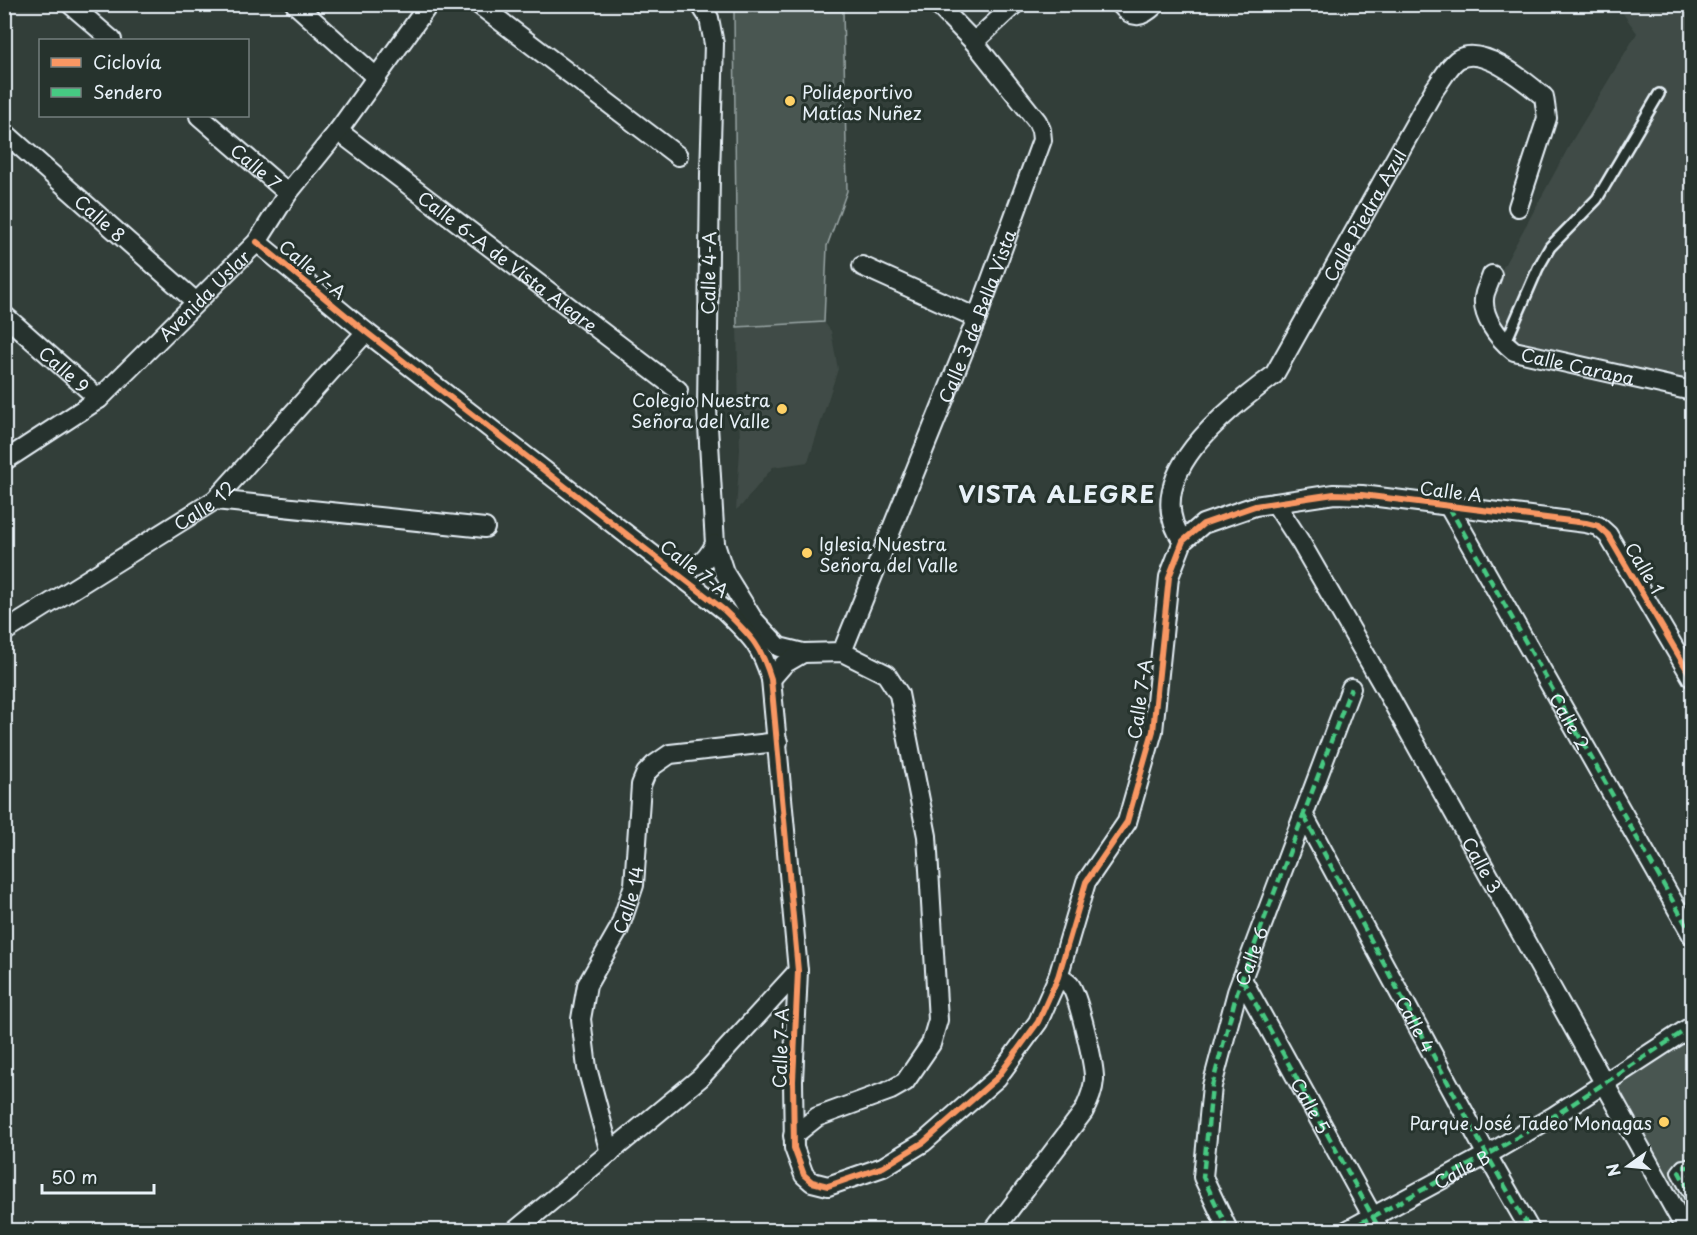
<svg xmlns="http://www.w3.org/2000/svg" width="1697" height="1235" font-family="'Playpen Sans',sans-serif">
	<rect width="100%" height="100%" fill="#323e39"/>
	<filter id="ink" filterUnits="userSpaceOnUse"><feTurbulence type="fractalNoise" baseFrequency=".0167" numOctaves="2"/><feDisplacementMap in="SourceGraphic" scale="12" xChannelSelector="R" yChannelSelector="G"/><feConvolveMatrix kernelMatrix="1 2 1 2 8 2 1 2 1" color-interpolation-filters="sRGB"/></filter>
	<g filter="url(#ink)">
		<g fill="#3f4b46">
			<polygon points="726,5 843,5 843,11 734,11"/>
			<polygon points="1617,5 1692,5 1692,385 1509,338 1499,333 1489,293 1573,139 1637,33"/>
			<polygon points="824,322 831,331 838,369 808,462 773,467 742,505 736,510 740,450 737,327"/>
		</g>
		<g fill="#495651" stroke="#98a4a4" stroke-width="1.5">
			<polygon points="734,11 843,11 847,191 827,246 824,322 737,327"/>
			<polygon points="1692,1026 1692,1167 1683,1167 1692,1196 1692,1224 1611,1078"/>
		</g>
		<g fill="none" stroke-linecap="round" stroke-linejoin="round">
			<g stroke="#e8f1f8" stroke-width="14">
				<polyline id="service" points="1505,344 1538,268 1550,247 1597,199 1659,94"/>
			</g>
			<g stroke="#e8f1f8" stroke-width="18">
				<polyline id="pedestrian" points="1692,1167 1683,1167 1679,1172 1692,1196"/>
			</g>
			<g stroke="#e8f1f8" stroke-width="22">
				<g id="minor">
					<polyline points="70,4 112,40"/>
					<polyline points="295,4 377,78"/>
					<polyline points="478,4 678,156"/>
					<polyline points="700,4 709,18 714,44 710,174 707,409 715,544 724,572 753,619 779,647 803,653"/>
					<path d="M 1120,4 C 1133,20 1142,18 1156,4"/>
					<polyline points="974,42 1015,4"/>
					<path id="s1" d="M 199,116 L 288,193"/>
					<path id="s2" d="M 338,131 L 678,390"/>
					<path id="s3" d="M 4,132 L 196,302"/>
					<path d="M 257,242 L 366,332 L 724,610 C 750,636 760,643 771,679 L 798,971 L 793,1081 L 794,1148 L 804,1175 L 812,1182 L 828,1186 L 883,1167 L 924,1142 L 997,1078 L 1038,1022 L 1058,977 L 1086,882 L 1127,822 L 1153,731 L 1169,577 L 1183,541 L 1203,524 L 1255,506 L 1334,494 L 1362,495 L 1586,523 L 1598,526 L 1608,535 L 1692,678"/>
					<polyline points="862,266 977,318"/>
					<path id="s4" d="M 1492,275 C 1490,281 1487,287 1485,293 C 1479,315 1499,339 1514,351 L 1692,391"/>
					<path id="s5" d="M 4,315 L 99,399"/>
					<path id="s6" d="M 4,461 L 99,399 L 257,242 L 288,193 L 338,131 L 429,4"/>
					<polyline points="215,500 485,528"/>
					<path id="s7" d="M 1275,503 L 1301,543 L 1384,687 L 1686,1230"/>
					<polyline points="1449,507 1692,935"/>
					<path id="s8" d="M 1183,541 C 1137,477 1229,409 1274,375 L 1434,90 C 1441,81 1448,67 1457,60 C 1481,43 1526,82 1544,97 L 1547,118 L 1518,207"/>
					<path d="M 667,565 C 694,568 702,569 715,544"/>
					<path id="s9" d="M 4,632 L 215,500 L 366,332"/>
					<path id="s10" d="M 842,652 L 977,318 L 1042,140 L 1041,130 L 1037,121 L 974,42 L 937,4"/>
					<polyline points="771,679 784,664 803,653 842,652 886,674 899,694 927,836 938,1020 931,1044 905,1082 891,1090 817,1117 793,1136"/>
					<path id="s11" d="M 1304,816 L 1487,1155 L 1530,1230"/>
					<path id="s12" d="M 1242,979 L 1380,1230"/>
					<path id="s13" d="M 610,1153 L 587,1068 L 581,1019 L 587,985 L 619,929 L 634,885 L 641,785 L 646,773 L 654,765 L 670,754 L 778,742"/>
					<polyline points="516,1230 700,1078 798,971"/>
					<path d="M 994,1230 L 1084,1111 C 1089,1100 1093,1092 1094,1080 C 1095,1066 1078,995 1070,985 C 1067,982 1062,979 1058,977"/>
					<path id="s14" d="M 1228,1230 L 1203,1177 L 1212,1086 L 1237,992 L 1351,688"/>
					<polyline points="1348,1230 1487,1155 1554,1116 1692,1026"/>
				</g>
			</g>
			<use href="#service" stroke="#26332d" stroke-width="9"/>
			<use href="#pedestrian" stroke="#26332d" stroke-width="14"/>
			<use href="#minor" stroke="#26332d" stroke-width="18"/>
			<g stroke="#46c982" stroke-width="4.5" stroke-dasharray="9 4.5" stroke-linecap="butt">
				<path id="s15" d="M 1449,507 L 1692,935"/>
				<polyline points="1304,816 1487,1155 1530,1230"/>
				<polyline points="1242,979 1380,1230"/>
				<polyline points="1692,1167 1683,1167 1679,1172 1692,1196"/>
				<polyline points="1228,1230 1203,1177 1212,1086 1237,992 1351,688"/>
				<path id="s16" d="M 1348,1230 L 1487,1155 L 1554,1116 L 1692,1026"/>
			</g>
			<g stroke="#26332d" stroke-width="10">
				<path id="cycleway" d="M 257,242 L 366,332 L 724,610 C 750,636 760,643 771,679 L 798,971 L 793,1081 L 794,1148 L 804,1175 L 812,1182 L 828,1186 L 883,1167 L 924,1142 L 997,1078 L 1038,1022 L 1058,977 L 1086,882 L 1127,822 L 1153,731 L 1169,577 L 1183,541 L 1203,524 L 1255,506 L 1334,494 L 1362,495 L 1586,523 L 1598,526 L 1608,535 L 1692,678"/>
			</g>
			<use href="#cycleway" stroke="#f99763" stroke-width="6"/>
		</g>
	</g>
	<g fill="#ffd166" stroke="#26332d" stroke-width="2">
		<circle cx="790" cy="101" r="6"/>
		<circle cx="782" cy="409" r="6"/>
		<circle cx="807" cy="553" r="6"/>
		<circle cx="1664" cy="1122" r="6"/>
	</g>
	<g text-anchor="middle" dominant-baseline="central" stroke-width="6" stroke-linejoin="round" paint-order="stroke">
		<g font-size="18" fill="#e8f1f8" stroke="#26332d" text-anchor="start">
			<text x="802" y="91">Polideportivo<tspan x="802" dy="21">Matías Nuñez</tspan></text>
			<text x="770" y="399" text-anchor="end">Colegio Nuestra<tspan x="770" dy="21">Señora del Valle</tspan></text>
			<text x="819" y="543">Iglesia Nuestra<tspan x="819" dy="21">Señora del Valle</tspan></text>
			<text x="1652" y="1122" text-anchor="end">Parque José Tadeo Monagas</text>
		</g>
		<g font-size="18" fill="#e8f1f8" stroke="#26332d">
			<text stroke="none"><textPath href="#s1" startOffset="76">Calle 7</textPath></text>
			<text stroke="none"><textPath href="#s8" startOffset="394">Calle Piedra Azul</textPath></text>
			<text stroke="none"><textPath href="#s3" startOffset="129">Calle 8</textPath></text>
			<text stroke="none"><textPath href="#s2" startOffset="214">Calle 6-A de Vista Alegre</textPath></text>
			<text transform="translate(313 269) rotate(40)">Calle 7-A</text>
			<text transform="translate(708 273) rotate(-89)">Calle 4-A</text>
			<text stroke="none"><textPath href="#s6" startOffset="261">Avenida Uslar</textPath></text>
			<text stroke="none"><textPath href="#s10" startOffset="362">Calle 3 de Bella Vista</textPath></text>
			<text stroke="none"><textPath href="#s4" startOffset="153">Calle Carapa</textPath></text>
			<text stroke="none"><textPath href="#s5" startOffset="81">Calle 9</textPath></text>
			<text transform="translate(1451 491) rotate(7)">Calle A</text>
			<text stroke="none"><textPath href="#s9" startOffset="237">Calle 12</textPath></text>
			<text transform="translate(695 568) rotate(38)">Calle 7-A</text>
			<text transform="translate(1645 568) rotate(59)">Calle 1</text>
			<text transform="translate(1139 699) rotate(-82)">Calle 7-A</text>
			<text stroke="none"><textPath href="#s15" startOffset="246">Calle 2</textPath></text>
			<text stroke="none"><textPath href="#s7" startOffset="417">Calle 3</textPath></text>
			<text stroke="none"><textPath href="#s13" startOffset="267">Calle 14</textPath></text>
			<text stroke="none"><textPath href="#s14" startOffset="286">Calle 6</textPath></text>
			<text stroke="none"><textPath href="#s11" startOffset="236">Calle 4</textPath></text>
			<text transform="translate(780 1048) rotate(-88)">Calle 7-A</text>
			<text stroke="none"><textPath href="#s12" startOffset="144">Calle 5</textPath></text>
			<text stroke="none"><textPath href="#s16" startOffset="129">Calle B</textPath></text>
		</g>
		<g font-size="24" font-weight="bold" letter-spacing="1.5" fill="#e8f1f8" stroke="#26332d">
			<text x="1057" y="493">VISTA ALEGRE</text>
		</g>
	</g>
	<rect width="1697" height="1235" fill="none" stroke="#26332d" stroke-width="24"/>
	<rect x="12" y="12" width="1673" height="1211" fill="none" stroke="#e8f1f8" stroke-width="2" filter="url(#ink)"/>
	<rect x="39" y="39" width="210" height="78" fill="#26332d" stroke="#747f7e" stroke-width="1.5"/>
	<rect x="51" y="58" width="30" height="9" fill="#f99763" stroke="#747f7e" stroke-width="1.5"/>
	<text x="93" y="69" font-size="18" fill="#e8f1f8">Ciclovía</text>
	<rect x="51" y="88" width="30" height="9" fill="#46c982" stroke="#747f7e" stroke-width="1.5"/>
	<text x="93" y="99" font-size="18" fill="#e8f1f8">Sendero</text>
	<g transform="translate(1628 1166) rotate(255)" stroke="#26332d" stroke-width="4.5" paint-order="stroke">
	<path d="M0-4.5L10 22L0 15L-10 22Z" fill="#e8f1f8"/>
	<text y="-9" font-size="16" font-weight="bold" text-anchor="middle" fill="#e8f1f8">N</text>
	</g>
	<path d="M42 1184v9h112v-9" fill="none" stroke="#e8f1f8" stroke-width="3"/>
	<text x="51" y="1184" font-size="18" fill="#e8f1f8" stroke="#26332d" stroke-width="4.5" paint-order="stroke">50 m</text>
</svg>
